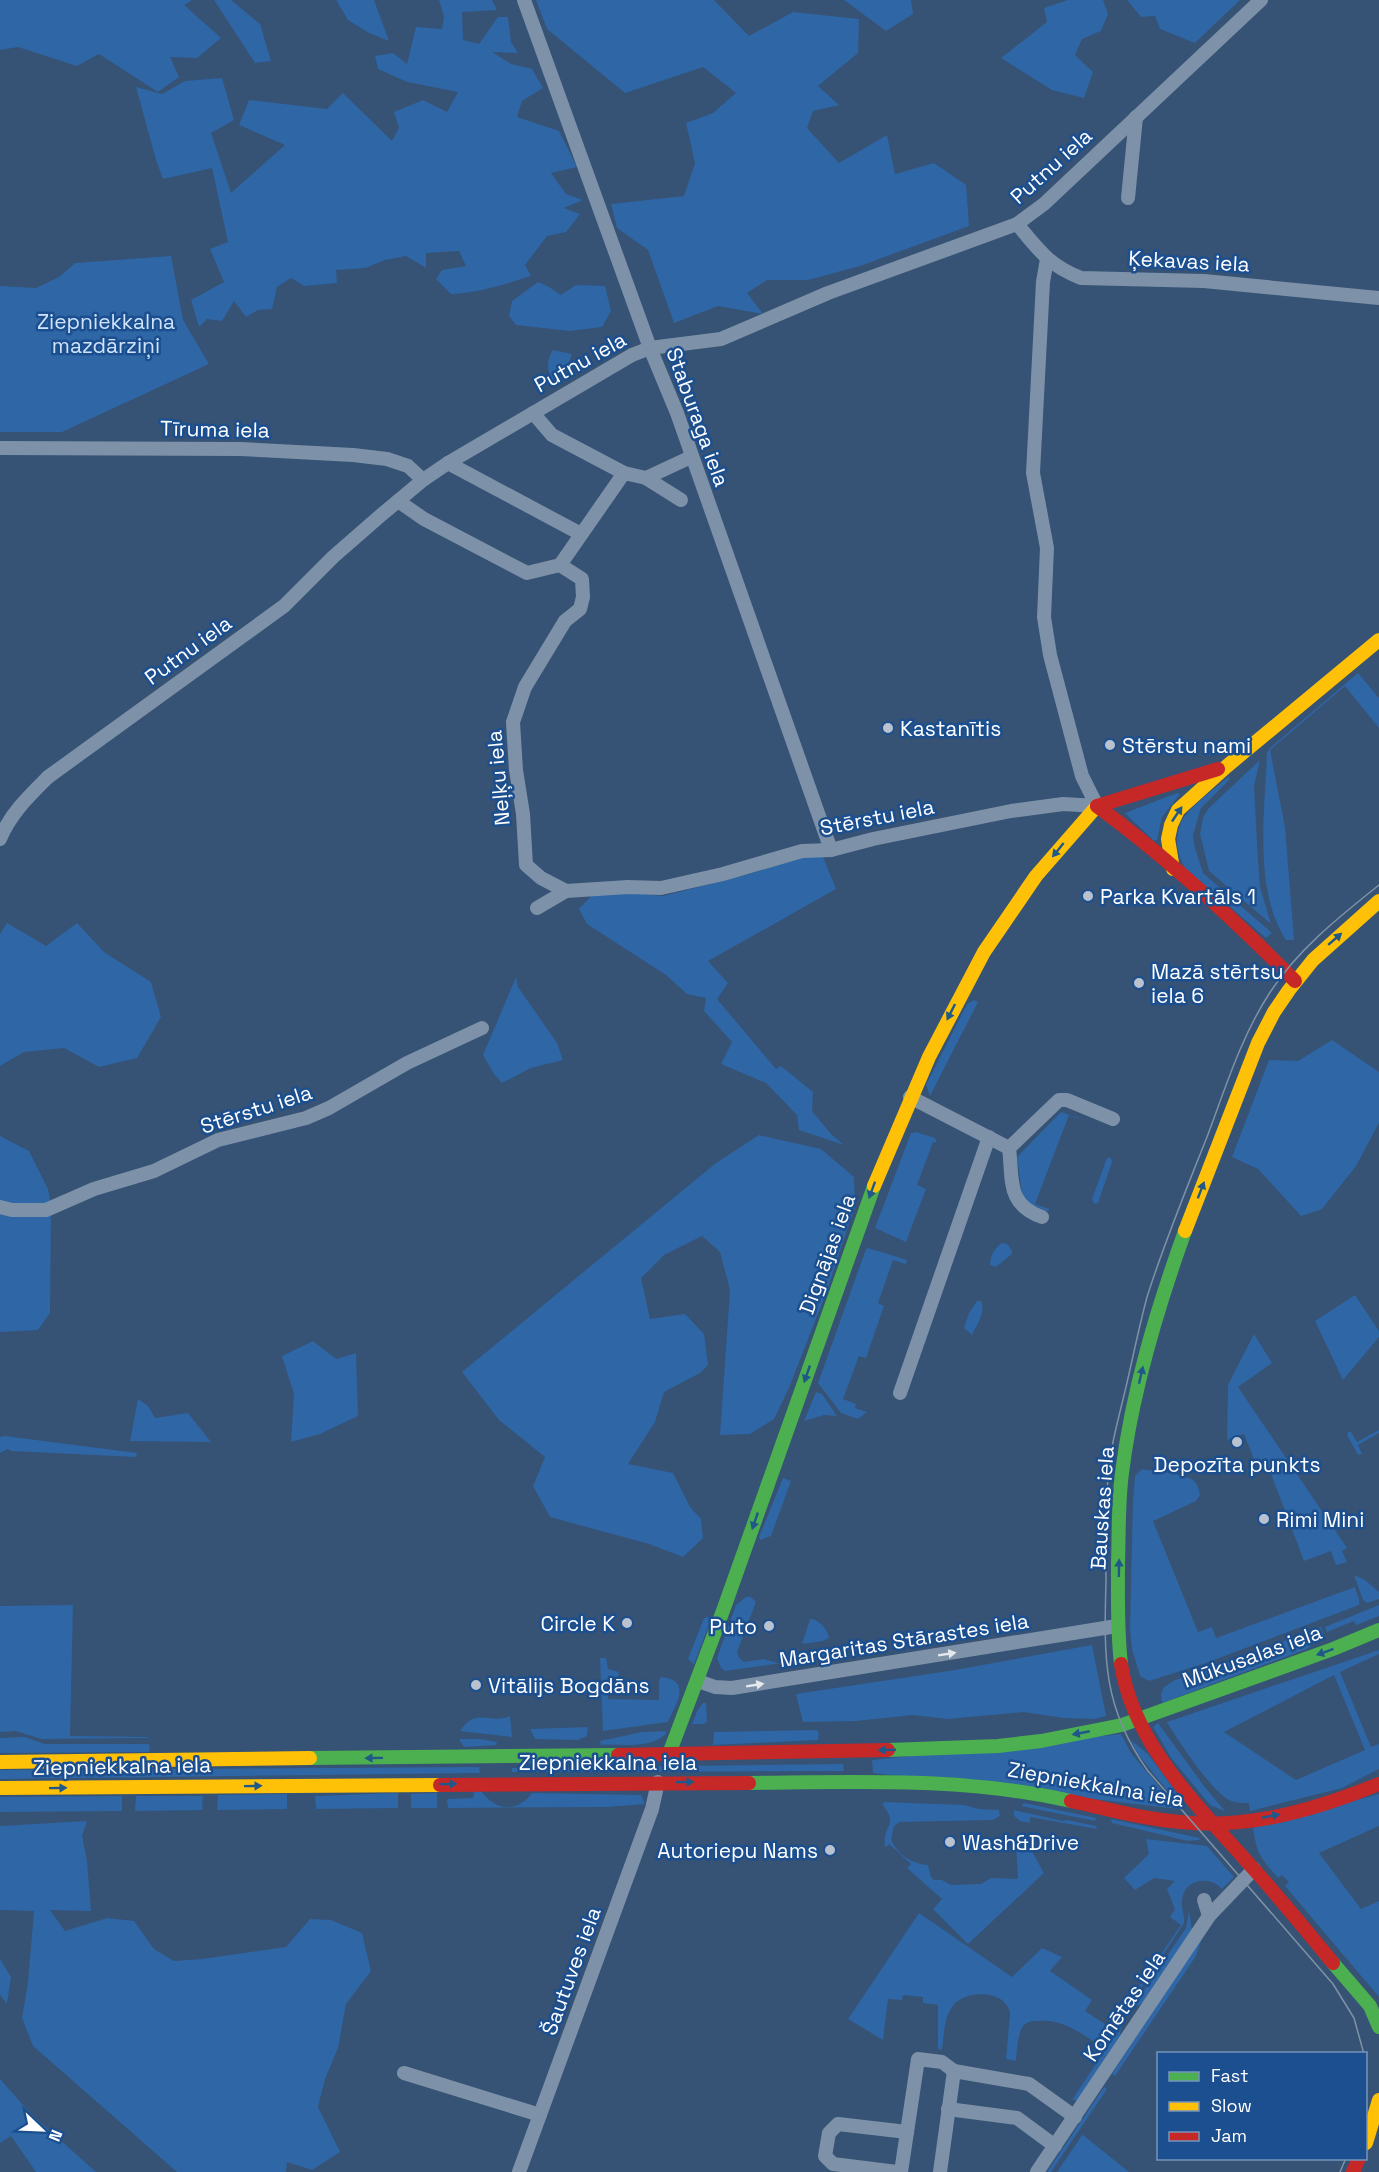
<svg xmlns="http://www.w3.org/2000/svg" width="1379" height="2172" font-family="'Space Grotesk',sans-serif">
	<rect width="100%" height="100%" fill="#365274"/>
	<g fill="#2f66a5" fill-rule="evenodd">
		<polygon points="0,0 192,0 184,5 221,38 197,58 170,57 179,77 158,92 99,54 77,66 18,47 0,50"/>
		<polygon points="214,0 231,0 260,24 271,61 255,63"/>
		<polygon points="336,0 374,0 389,41 369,33 348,20"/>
		<path d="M 439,0 L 492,0 L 497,10 L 462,12 L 463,40 L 479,44 L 498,17 L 508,17 L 511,42 L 518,53 L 492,52 L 511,64 L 532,69 L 543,88 L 522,101 L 517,117 L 559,131 L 577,167 L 551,173 L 566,194 L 583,200 L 564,208 L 580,214 L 566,232 L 547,236 L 525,265 L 531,276 C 505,284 478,293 451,294 L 436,279 L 442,270 L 466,266 L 459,251 L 426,253 L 426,268 L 406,256 L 385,260 L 365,268 L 336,270 L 337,283 L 304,286 L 291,278 L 277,287 L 272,309 L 258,310 L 246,317 L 234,301 L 222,321 L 207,319 L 199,327 L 191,300 L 224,282 L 210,249 L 228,242 L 212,168 L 163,179 L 156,160 L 136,87 L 162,94 L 185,81 L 222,78 L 234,120 L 211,133 L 231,193 L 285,145 L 239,125 L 249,100 L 327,109 L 343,93 L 392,141 L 399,128 L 394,112 L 423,100 L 447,112 L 458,92 L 407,82 L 378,69 L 375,56 L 393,53 L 407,64 L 416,27 L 442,29 L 444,16 Z"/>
		<polygon points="536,0 714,0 749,36 793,12 859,19 858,53 818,86 839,105 813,111 807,128 839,163 887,135 895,174 934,163 966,185 969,226 860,266 808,280 767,280 747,293 763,314 718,306 674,323 648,250 617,228 611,204 684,196 695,163 686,123 713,113 736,93 703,67 625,93 547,29"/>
		<polygon points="844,0 911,0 913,14 886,31"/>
		<polygon points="1068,0 1103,0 1108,14 1101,31 1082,39 1075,55 1093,72 1084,98 1052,90 1001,58 1047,22 1044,8"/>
		<polygon points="1127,0 1240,0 1195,43 1160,29 1155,16 1141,17"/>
		<polygon points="171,256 183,320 209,364 62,432 0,432 0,286 36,288 59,277 75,263"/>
		<polygon points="538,282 549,287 561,295 576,285 605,286 611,311 602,327 570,331 516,325 509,316 512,301"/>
		<path d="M 553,350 L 572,354 L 568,365 L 552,380 C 547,369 546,361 553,350 Z"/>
		<path d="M 1358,673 L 1379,698 L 1379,728 L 1345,686 L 1270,750 L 1285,827 L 1294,940 L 1286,940 C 1253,890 1265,810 1267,753 L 1270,748 Z"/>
		<polygon points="1260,760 1254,786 1258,861 1260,887 1271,924 1209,871 1200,834 1203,817 1209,808"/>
		<path d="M 1228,777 L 1230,779 L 1201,808 L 1193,835 L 1195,848 L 1203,873 L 1272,933 L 1266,938 L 1185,868 C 1176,854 1174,834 1183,819 C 1189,808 1218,786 1228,777 Z"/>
		<polygon points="1177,793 1180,794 1162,817 1157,840 1154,841 1125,813"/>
		<polygon points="802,857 823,857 836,889 708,961 728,983 717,999 776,1069 781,1066 813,1092 812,1111 831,1134 844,1145 799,1130 797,1115 766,1083 721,1064 732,1042 704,1011 706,998 687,994 666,975 587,924 579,909 593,894 623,892 663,896 746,875"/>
		<polygon points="7,923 46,946 77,923 104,952 151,982 161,1017 137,1058 99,1067 64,1048 24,1052 0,1066 0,934"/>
		<polygon points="516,977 518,987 557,1043 563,1060 531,1068 502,1083 494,1074 483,1055"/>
		<polygon points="974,1000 978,1002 930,1096 926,1085 967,1004"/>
		<polygon points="1332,1040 1379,1072 1379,1123 1356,1166 1322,1209 1301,1216 1258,1169 1232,1157 1269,1060 1298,1061"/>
		<polygon points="1061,1112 1079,1118 1079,1119 1069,1115 1035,1204 1049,1209 1048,1212 1023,1200 1017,1157"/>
		<polygon points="916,1132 935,1138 937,1143 933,1142 917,1185 926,1189 906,1242 875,1228 911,1133"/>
		<polygon points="759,1135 821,1149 854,1177 855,1206 826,1293 789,1388 774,1419 750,1434 720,1435 730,1290 720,1252 702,1236 664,1255 641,1278 650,1319 685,1314 704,1334 708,1365 700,1373 664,1392 655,1422 628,1464 673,1473 690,1507 701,1519 703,1538 683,1557 649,1544 550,1517 533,1486 545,1457 499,1420 462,1372 716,1163"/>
		<polygon points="0,1136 29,1151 48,1189 51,1204 50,1313 38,1330 0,1332"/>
		<polygon points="1107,1158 1111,1158 1112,1162 1098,1203 1094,1204 1092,1199"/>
		<path d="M 1002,1243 L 1007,1244 L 1012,1250 L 1012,1254 L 996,1267 L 990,1265 C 990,1255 994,1249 1002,1243 Z"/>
		<polygon points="868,1248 907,1260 906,1264 893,1260 878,1303 884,1306 866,1358 859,1356 843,1399 856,1404 855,1408 867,1412 858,1419 841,1413 818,1383 866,1249"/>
		<polygon points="1355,1295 1379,1331 1379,1337 1343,1380 1315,1321"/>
		<path d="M 977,1301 L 981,1301 C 986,1312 977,1325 972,1335 L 964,1328 L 969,1313 Z"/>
		<polygon points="1254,1334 1272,1363 1238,1387 1347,1548 1342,1551 1347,1562 1336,1565 1331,1551 1304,1561 1265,1458 1255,1462 1244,1434 1227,1440 1228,1385"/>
		<polygon points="313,1341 336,1359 356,1353 358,1416 320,1434 291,1442 294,1394 282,1356"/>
		<polygon points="816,1392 822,1394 837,1416 824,1415 804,1421"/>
		<polygon points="138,1399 148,1406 155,1418 188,1413 211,1442 130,1441"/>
		<polygon points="1379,1430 1379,1433 1358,1445 1362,1454 1358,1455 1347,1435 1348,1432 1351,1432 1357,1442"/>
		<polygon points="5,1436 137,1453 136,1457 11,1451 8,1449 0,1453 0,1437"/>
		<path d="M 1142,1469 C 1155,1472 1185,1473 1194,1481 C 1198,1485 1199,1490 1200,1495 L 1196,1501 L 1153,1521 L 1198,1632 L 1212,1627 L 1216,1638 L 1355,1587 L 1359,1600 L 1359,1605 L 1206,1663 L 1149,1681 L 1140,1676 L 1132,1649 L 1130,1629 L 1133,1500 L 1135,1476 Z"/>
		<polygon points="783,1478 791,1481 771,1536 760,1540 759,1537"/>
		<polygon points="1354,1575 1365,1580 1379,1592 1379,1599 1367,1603 1363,1600"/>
		<polygon points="746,1597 751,1597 756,1602 737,1652 739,1658 744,1662 764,1659 777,1663 792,1661 808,1652 825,1649 831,1656 725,1671 721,1668 717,1658 736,1605"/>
		<polygon points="73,1605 70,1736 148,1737 147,1738 41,1739 16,1731 0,1732 0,1606"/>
		<polygon points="1379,1605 1379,1616 1356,1625 1354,1621 1327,1632 1325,1627"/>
		<polygon points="709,1617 711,1620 694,1664 692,1663 688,1659 704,1618"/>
		<path d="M 810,1619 C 819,1619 828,1630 829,1638 L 823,1641 L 802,1644 Z"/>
		<polygon points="1321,1627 1324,1636 1307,1649 1162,1703 1161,1694 1164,1687 1175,1680 1208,1670"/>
		<polygon points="1092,1645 1106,1716 1095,1719 1063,1718 1024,1712 948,1719 913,1715 856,1721 803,1722 796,1694 955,1670"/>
		<path d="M 1379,1650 L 1379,1654 L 1340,1672 L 1371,1747 L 1379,1744 L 1379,1769 L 1342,1788 L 1250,1811 L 1249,1803 C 1241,1803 1233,1803 1226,1798 C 1209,1787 1178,1741 1167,1722 ZM 1334,1675 L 1365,1750 L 1296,1780 L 1224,1732 Z"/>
		<path d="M 600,1658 L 606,1658 L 608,1669 L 619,1672 L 618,1679 L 606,1681 L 608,1699 L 659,1700 L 659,1680 L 661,1677 C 692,1680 677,1703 668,1722 L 603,1731 Z"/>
		<polygon points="703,1703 706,1703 707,1721 704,1724 692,1724 698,1709"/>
		<path d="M 510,1716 L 512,1737 L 460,1731 C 476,1706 492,1725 510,1716 Z"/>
		<polygon points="1158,1723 1204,1786 1225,1811 1210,1805 1172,1759 1153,1727"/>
		<polygon points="588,1727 587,1736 578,1740 535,1739 530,1729"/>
		<polygon points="817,1730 819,1734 818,1740 713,1745 714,1732"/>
		<path d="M 666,1731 L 666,1734 C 650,1749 623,1744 601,1745 L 600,1741 L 642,1732 Z"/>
		<polygon points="1121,1734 1131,1753 1178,1809 873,1773 872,1760"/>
		<polygon points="24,1737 45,1744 147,1744 150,1745 149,1752 0,1753 0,1738"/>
		<polygon points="459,1739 480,1739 497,1742 496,1745 464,1747"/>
		<polygon points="1131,1740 1148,1754 1180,1797 1178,1804 1137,1753"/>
		<polygon points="843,1764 844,1771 512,1772 512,1768"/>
		<polygon points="479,1767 480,1773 0,1779 0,1770"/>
		<path d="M 481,1791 C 495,1810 516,1814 532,1793 L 641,1795 L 645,1804 L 607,1807 L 448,1808 L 447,1799 L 473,1798 L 474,1792 Z"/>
		<polygon points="398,1793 398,1808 316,1809 315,1796"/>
		<polygon points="437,1793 437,1808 411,1808 411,1794"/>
		<polygon points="287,1794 287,1809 217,1810 218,1795"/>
		<path d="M 1379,1794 L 1379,1826 L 1319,1853 L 1361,1909 L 1379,1901 L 1379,1997 L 1285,1886 L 1289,1882 L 1282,1875 L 1278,1878 C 1261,1858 1257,1855 1253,1828 Z"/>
		<polygon points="122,1796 122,1811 0,1812 0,1797"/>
		<polygon points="136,1796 203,1796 202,1810 135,1811"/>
		<path d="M 884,1802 L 964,1805 L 979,1809 L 999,1810 L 1000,1816 L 993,1820 L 900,1822 L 894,1826 L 891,1840 C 898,1855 912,1864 928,1865 L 931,1877 L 934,1880 L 942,1880 L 951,1885 L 981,1884 L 991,1878 L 1018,1879 L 1016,1846 L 1020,1840 L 1026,1841 L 1044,1873 L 968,1944 L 933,1909 L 942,1899 L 907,1868 L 911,1864 L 889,1844 L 886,1847 L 885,1846 C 882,1824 900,1826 882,1804 Z"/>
		<polygon points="1024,1803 1096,1818 1095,1821 1021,1806"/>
		<polygon points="1014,1810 1063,1821 1067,1820 1096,1826 1097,1829 1030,1817 1030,1823 1020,1821 1014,1816"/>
		<polygon points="1111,1819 1200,1838 1199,1840 1188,1841 1112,1823"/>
		<polygon points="87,1821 82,1836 87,1861 91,1911 50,1910 65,1931 107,1918 134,1921 154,1949 174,1961 202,1959 286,1947 310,1919 331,1920 362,1933 371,1971 346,2004 338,2048 325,2079 318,2107 340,2152 312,2170 287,2162 286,2172 177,2172 33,2046 22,2018 28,1982 34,1911 0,1910 0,1826"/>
		<path d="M 1146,1839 L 1207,1846 L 1234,1877 L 1222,1889 C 1210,1875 1184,1879 1182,1900 C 1181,1908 1185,1915 1184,1923 L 1128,2008 L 1125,2007 L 1181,1925 L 1170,1917 L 1175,1909 L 1167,1889 L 1175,1881 L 1154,1878 L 1135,1890 L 1124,1878 L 1149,1854 Z"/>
		<polygon points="1189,1911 1192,1930 1189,1936 1142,2004 1132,2008 1186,1928"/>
		<path d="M 919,1913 L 1012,1977 L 1042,1948 L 1062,1957 L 1050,1971 L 1092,2000 L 1085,2011 L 1111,2028 L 1119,2019 L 1120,2022 L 1102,2047 C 1081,2033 1063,2019 1038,2021 C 1031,2021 1025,2022 1022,2028 C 1017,2037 1017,2051 1016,2061 L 1006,2059 L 1010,2014 C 1007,1989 964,1989 952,2007 C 944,2018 944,2036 942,2049 L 940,2050 L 938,2048 L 938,2005 L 923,2003 L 923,1997 L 903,1995 L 902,2000 L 888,1999 L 883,2040 L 848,2019 Z"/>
		<polygon points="1203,1935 1196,1956 1115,2076 1112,2074"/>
		<polygon points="0,1959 11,1977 7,2004 0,1995"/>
		<polygon points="1121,2026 1120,2038 1078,2100 1072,2100"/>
		<polygon points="0,2079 30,2113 96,2172 36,2172 11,2136 0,2143"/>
		<polygon points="1104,2087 1107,2089 1051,2172 1047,2172"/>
		<polygon points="1083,2134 1083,2135 1129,2172 1057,2172"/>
	</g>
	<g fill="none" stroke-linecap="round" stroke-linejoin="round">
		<g stroke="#7d92a8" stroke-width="14">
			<polyline points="524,0 650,348 677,413 831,850"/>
			<polyline points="1128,198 1136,117"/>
			<path d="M 1017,224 C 1039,250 1048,265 1081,278 L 1204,281 L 1379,298"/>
			<polyline points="533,413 552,435 624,473 646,478 681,500"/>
			<polyline points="0,448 240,449 353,455 387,459 408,466 423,480"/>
			<polyline points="448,463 581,534"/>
			<polyline points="646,478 691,457"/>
			<polyline points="398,501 424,519 527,573 560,565 624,473"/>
			<polyline points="560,565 582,579 583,597 580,609 565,621 525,687 513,722 516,770 523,814 526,865 541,878 566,891"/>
			<path d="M 0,839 C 10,814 29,796 48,777 L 284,606 L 333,557 L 380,516 L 423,480 L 448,463 L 632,355 L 650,348 L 721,339 L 828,293 L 1017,224 L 1044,204 L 1261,0"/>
			<polyline points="537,908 566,891 628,887 661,888 723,874 802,851 831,850 873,839 1011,811 1063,804 1097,806 1082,776 1050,655 1044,617 1047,548 1033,473 1043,282 1047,259"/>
			<polyline points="910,1097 1009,1148 1059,1100 1067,1100 1113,1119"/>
			<path d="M 1009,1148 C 1013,1180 1006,1204 1042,1217"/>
			<polyline points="0,1207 12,1210 46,1210 94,1189 154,1171 218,1140 306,1118 329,1108 407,1063 482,1028"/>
			<polyline points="900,1393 989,1137"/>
			<polyline points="698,1681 715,1687 732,1688 1117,1626"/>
			<polyline points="1204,1900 1209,1916"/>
			<polyline points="404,2073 540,2115"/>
			<polyline points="948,2109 1017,2118 1055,2146"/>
			<polyline points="519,2172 652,1809 658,1782"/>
			<polyline points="897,2172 833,2164 825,2156 829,2133 838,2124 907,2132"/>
			<polyline points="901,2172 918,2059 942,2062 954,2071 1029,2084 1075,2117"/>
			<polyline points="940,2172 954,2071"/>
			<polyline points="1037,2172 1209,1916 1254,1869"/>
		</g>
		<g stroke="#4caf50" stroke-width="14">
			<path d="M 1121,1664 C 1117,1630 1118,1597 1118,1564 C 1119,1533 1118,1503 1122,1473 C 1132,1391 1157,1309 1185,1231"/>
			<polyline points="888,1750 998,1746 1041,1741 1122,1725 1333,1649 1379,1630"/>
			<polyline points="669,1754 724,1608 874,1186"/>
			<polyline points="310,1758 618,1755"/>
			<path d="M 749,1783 C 857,1782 965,1777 1071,1801"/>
			<polyline points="1333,1963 1370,2006 1379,2027"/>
		</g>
		<g stroke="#ffc107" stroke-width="14">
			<polyline points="1173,869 1168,839 1171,825 1178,810 1227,766 1379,640"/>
			<polyline points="874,1186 929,1057 984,952 1036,876 1097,806"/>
			<polyline points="1185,1231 1258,1043 1274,1012 1289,990 1313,960 1379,901"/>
			<polyline points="0,1762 310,1758"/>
			<polyline points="0,1788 440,1785"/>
			<polyline points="1366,2143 1379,2100"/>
		</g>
		<g stroke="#c62828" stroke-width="14">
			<path d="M 1097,806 C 1166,857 1235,920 1295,981"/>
			<polyline points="1097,806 1218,769"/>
			<path d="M 1121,1664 C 1133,1744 1199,1807 1250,1865 C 1279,1897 1306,1930 1333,1963"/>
			<polyline points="618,1755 888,1750"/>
			<polyline points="440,1785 749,1783"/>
			<path d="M 1071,1801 C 1111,1810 1151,1821 1192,1823 C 1257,1827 1320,1808 1379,1784"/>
			<polyline points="1353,2172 1359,2158"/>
		</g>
		<g stroke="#7e92a7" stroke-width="1.5">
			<path d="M 1364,2054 L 1354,2018 L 1333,1984 L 1148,1771 C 1102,1707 1104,1656 1106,1581 C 1106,1547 1105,1512 1108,1478 C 1110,1447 1119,1417 1126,1387 C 1133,1357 1139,1327 1147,1297 C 1164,1243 1186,1190 1207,1137 C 1225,1089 1241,1037 1269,994 C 1297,950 1339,917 1379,885"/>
			<polyline points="1366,2065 1366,2085"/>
			<polyline points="1340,2172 1346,2158"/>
		</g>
	</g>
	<defs><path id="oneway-solid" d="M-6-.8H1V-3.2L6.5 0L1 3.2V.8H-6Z" transform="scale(1.5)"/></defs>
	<g fill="#205989">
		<use href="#oneway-solid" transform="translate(1177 814) rotate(-56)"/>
		<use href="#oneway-solid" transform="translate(1058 850) rotate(129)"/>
		<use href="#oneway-solid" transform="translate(1335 939) rotate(-41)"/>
		<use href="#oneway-solid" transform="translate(951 1012) rotate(117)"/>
		<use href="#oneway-solid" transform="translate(872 1190) rotate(110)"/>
		<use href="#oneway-solid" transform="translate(1201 1190) rotate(-69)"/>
		<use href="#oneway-solid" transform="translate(807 1374) rotate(109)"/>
		<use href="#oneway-solid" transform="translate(1141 1375) rotate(-77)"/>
		<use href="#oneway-solid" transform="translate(755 1521) rotate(109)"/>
		<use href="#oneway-solid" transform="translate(1119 1568) rotate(-89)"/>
		<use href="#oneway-solid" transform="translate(1325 1652) rotate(160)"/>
		<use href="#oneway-solid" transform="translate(1081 1733) rotate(169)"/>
		<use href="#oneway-solid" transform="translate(887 1750) rotate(178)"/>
		<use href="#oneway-solid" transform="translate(374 1758) rotate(179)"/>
		<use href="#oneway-solid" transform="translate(685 1782)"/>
		<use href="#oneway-solid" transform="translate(448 1784) rotate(-1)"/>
		<use href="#oneway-solid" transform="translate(253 1786) rotate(-1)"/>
		<use href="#oneway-solid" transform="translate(58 1788) rotate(-1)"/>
		<use href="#oneway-solid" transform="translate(1271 1816) rotate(-11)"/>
	</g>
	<g fill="#e5e9ee">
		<use href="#oneway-solid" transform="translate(947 1654) rotate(-9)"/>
		<use href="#oneway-solid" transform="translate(755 1685) rotate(-9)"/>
	</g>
	<g fill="#b9c2ce" stroke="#1b4f8f" stroke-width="2">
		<circle cx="888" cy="728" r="6"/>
		<circle cx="1110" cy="745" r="6"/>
		<circle cx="1088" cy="896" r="6"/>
		<circle cx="1139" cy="983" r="6"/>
		<circle cx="1237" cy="1442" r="6"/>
		<circle cx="1264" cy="1519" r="6"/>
		<circle cx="627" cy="1623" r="6"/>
		<circle cx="769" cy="1626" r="6"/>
		<circle cx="476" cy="1685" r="6"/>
		<circle cx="950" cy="1842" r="6"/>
		<circle cx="830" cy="1850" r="6"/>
	</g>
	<g text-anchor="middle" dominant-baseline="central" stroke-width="5" stroke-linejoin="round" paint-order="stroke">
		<g font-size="21" fill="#fff" stroke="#1b4f8f">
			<text transform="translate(1051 166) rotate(-42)">Putnu iela</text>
			<text transform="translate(1189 261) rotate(3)">Ķekavas iela</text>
			<text transform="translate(580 362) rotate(-29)">Putnu iela</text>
			<text transform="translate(698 417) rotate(70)">Staburaga iela</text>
			<text transform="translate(215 429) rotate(1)">Tīruma iela</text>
			<text transform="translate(188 650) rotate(-36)">Putnu iela</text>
			<text transform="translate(498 778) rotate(-95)">Neļķu iela</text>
			<text transform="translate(877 817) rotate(-11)">Stērstu iela</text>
			<text transform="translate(256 1109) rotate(-18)">Stērstu iela</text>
			<text transform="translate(827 1254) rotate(-70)">Dignājas iela</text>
			<text transform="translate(1102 1508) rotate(-86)">Bauskas iela</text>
			<text transform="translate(904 1640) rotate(-9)">Margaritas Stārastes iela</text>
			<text transform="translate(1252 1656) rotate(-20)">Mūkusalas iela</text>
			<text x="608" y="1762">Ziepniekkalna iela</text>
			<text transform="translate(122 1766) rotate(-1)">Ziepniekkalna iela</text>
			<text transform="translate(1096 1784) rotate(10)">Ziepniekkalna iela</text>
			<text transform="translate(571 1971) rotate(-70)">Šautuves iela</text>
			<text transform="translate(1124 2006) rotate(-56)">Komētas iela</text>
		</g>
		<g font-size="21" fill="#cfe3fa" stroke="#1b4f8f">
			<text x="106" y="321">Ziepniekkalna<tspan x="106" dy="24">mazdārziņi</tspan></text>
		</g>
		<g font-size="21" fill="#fff" stroke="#1b4f8f" text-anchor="start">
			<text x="900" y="728">Kastanītis</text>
			<text x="1122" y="745">Stērstu nami</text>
			<text x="1100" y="896">Parka Kvartāls 1</text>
			<text x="1151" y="971">Mazā stērtsu<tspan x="1151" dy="24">iela 6</tspan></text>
			<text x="1237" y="1464" text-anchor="middle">Depozīta punkts</text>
			<text x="1276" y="1519">Rimi Mini</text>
			<text x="615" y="1623" text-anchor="end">Circle K</text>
			<text x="757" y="1626" text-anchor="end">Puto</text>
			<text x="488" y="1685">Vitālijs Bogdāns</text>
			<text x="962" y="1842">Wash&amp;Drive</text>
			<text x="818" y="1850" text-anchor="end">Autoriepu Nams</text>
		</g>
	</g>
	<rect x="1157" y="2052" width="210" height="108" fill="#1b4f8f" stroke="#7695bc" stroke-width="1.5"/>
	<rect x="1169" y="2072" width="30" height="9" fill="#4caf50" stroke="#7695bc" stroke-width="1.5"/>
	<text x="1211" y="2082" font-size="18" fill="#ffffff">Fast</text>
	<rect x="1169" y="2102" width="30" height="9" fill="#ffc107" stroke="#7695bc" stroke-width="1.5"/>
	<text x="1211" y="2112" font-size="18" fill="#ffffff">Slow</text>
	<rect x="1169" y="2132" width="30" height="9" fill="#c62828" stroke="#7695bc" stroke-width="1.5"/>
	<text x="1211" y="2142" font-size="18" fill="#ffffff">Jam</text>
	<g transform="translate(42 2130) rotate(113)" stroke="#1b4f8f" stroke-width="4.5" paint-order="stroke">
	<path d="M0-4.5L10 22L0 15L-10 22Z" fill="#ffffff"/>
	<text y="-9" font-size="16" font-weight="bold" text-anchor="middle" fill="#ffffff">N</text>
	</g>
</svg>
